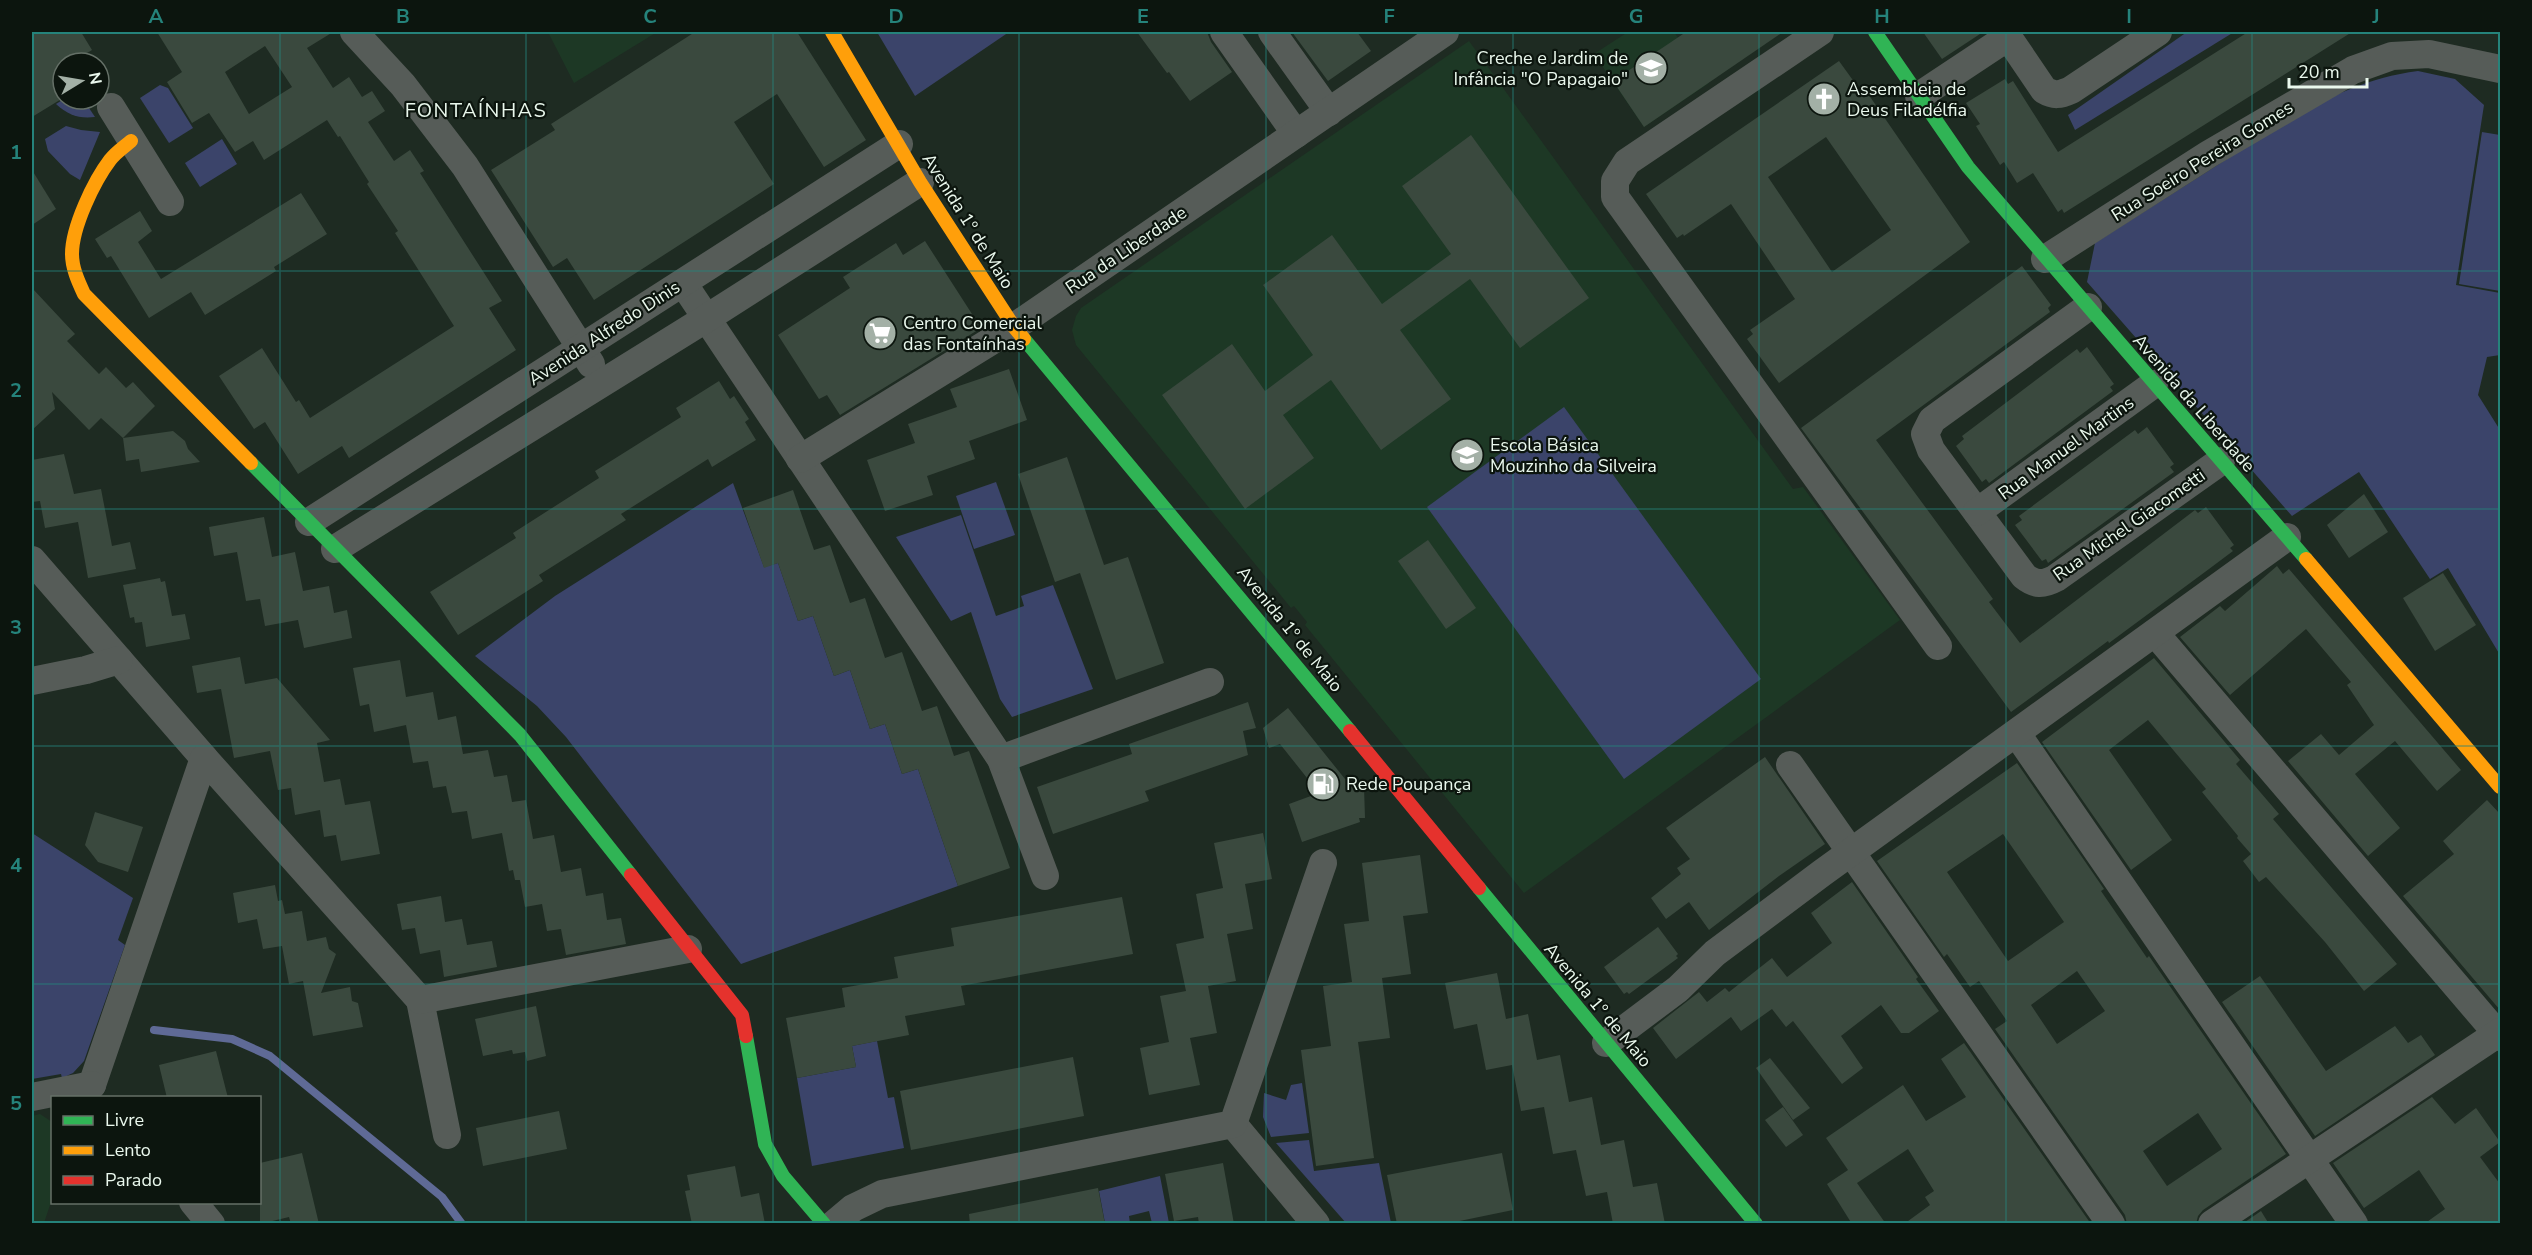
<svg xmlns="http://www.w3.org/2000/svg" width="2532" height="1255" font-family="'Nunito Sans',sans-serif">
	<rect width="100%" height="100%" fill="#1e2b22"/>
	<g fill="#1d3825">
		<polygon points="548,32 657,32 574,83"/>
		<polygon points="1628,32 1674,32 1709,83 1644,127 1594,54"/>
		<polygon points="1469,41 1793,489 1803,487 1900,620 1524,893 1305,625 1307,622 1294,606 1291,608 1076,345 1072,330 1076,316 1081,308"/>
		<polygon points="40,1114 52,1122 52,1199 44,1223 32,1223 32,1116"/>
	</g>
	<g fill="#3b446a">
		<polygon points="877,32 1009,32 915,96"/>
		<polygon points="2187,32 2234,32 2075,130 2068,115"/>
		<path d="M 2418,71 L 2455,79 L 2484,105 L 2456,285 L 2500,293 L 2500,355 L 2487,357 L 2478,395 L 2500,430 L 2500,655 L 2448,568 L 2430,579 L 2359,472 L 2292,516 L 2087,282 L 2095,243 C 2139,215 2183,187 2227,159 C 2287,120 2346,80 2418,71 Z"/>
		<polygon points="160,85 168,88 193,128 169,143 140,98"/>
		<path d="M 64,99 L 83,99 L 95,117 C 79,119 68,115 56,104 Z"/>
		<polygon points="66,126 81,130 100,132 80,180 70,174 48,151 45,139"/>
		<polygon points="2482,132 2500,135 2500,291 2459,284"/>
		<polygon points="222,139 237,164 200,187 185,163"/>
		<polygon points="1564,407 1761,679 1624,779 1427,507"/>
		<polygon points="996,482 1015,535 974,549 956,496"/>
		<polygon points="733,483 764,567 778,563 798,621 813,616 834,676 850,670 870,729 885,724 902,774 918,769 958,886 741,964 566,737 537,706 475,656 555,596"/>
		<polygon points="961,515 996,616 1024,606 1021,596 1053,585 1093,689 1012,717 1000,699 971,612 951,621 896,537"/>
		<polygon points="32,833 133,898 118,940 125,945 84,1061 73,1073 62,1078 61,1074 32,1079"/>
		<polygon points="877,1041 888,1098 894,1097 904,1148 812,1166 797,1078 856,1067 852,1046"/>
		<polygon points="1302,1083 1309,1133 1271,1137 1263,1117 1264,1093 1286,1100 1291,1085"/>
		<polygon points="1309,1140 1314,1171 1379,1163 1391,1223 1346,1223 1276,1143"/>
		<polygon points="1160,1176 1169,1223 1152,1223 1149,1211 1129,1216 1130,1223 1105,1223 1099,1191"/>
	</g>
	<g fill="none" stroke-linecap="round" stroke-linejoin="round">
		<polyline stroke="#5f6a96" stroke-width="8" points="154,1030 232,1039 270,1056 442,1197 462,1224"/>
	</g>
	<g fill="#3a493e" fill-rule="evenodd">
		<polygon points="32,32 81,32 92,50 71,63 63,63 63,98 32,117"/>
		<path d="M 157,32 L 333,32 L 307,48 L 333,88 L 349,77 L 362,97 L 372,91 L 385,111 L 368,122 L 394,161 L 410,150 L 424,171 L 420,173 L 502,301 L 489,308 L 516,350 L 349,458 L 342,446 L 298,474 L 265,422 L 254,429 L 219,376 L 262,348 L 296,402 L 299,400 L 310,418 L 454,326 L 395,233 L 398,231 L 367,184 L 369,182 L 340,136 L 338,137 L 327,120 L 264,160 L 253,141 L 235,152 L 209,113 L 192,123 L 167,82 L 182,72 ZM 265,46 L 292,87 L 249,114 L 225,72 Z"/>
		<polygon points="695,32 797,32 866,140 824,167 777,94 734,122 774,184 594,300 567,258 553,267 491,170 555,130 551,124"/>
		<polygon points="1137,32 1207,32 1211,42 1232,72 1190,101 1169,72 1167,73"/>
		<polygon points="1292,32 1357,32 1371,51 1328,81"/>
		<polygon points="1686,32 1783,32 1644,127 1613,81"/>
		<polygon points="1923,32 1983,32 1942,59"/>
		<polygon points="2248,32 2352,32 2064,213 2062,209 2058,212 2033,173 2017,183 2004,162 2000,165 1976,126 1980,124 1966,103 2005,79 2008,84 2013,81 2058,152"/>
		<path d="M 1839,61 L 1860,90 L 1864,88 L 1970,242 L 1779,383 L 1747,339 L 1753,334 L 1750,330 L 1795,299 L 1731,204 L 1684,236 L 1683,234 L 1677,238 L 1646,194 ZM 1826,137 L 1891,230 L 1832,272 L 1768,177 Z"/>
		<polygon points="1471,135 1589,298 1520,348 1470,279 1400,330 1451,399 1381,450 1331,380 1283,415 1314,458 1245,509 1162,395 1232,344 1265,391 1313,355 1263,285 1332,235 1382,304 1451,254 1402,186"/>
		<polygon points="32,170 56,209 32,225"/>
		<polygon points="301,193 327,234 274,267 276,271 205,315 191,292 149,318 111,256 107,258 95,239 140,211 152,231 138,242 161,279"/>
		<polygon points="925,241 981,328 840,415 827,395 819,399 778,335 850,288 843,277 896,243 903,255"/>
		<polygon points="2022,266 2051,305 2048,308 2050,312 1876,440 1993,599 1989,602 2020,643 2195,510 2198,513 2206,507 2234,545 2230,548 2233,551 2209,569 2109,643 2108,641 2011,712 1801,428"/>
		<polygon points="32,288 75,334 67,341 99,374 106,367 126,388 133,382 155,406 123,438 173,431 185,441 188,449 200,462 141,472 139,459 126,461 123,438 101,418 89,430 52,392 55,409 32,430"/>
		<polygon points="2087,347 2114,384 2110,387 2113,391 1989,483 1986,479 1982,482 1956,446 1964,439 1962,436 2077,349 2080,353"/>
		<polygon points="1009,369 1027,420 969,441 975,459 927,476 933,495 885,511 867,460 915,443 908,424 957,407 950,389"/>
		<polygon points="719,381 730,399 734,396 749,419 745,422 756,440 712,467 708,459 621,514 626,520 539,575 543,581 458,635 430,592 516,538 513,533 599,478 595,471 681,417 676,408"/>
		<polygon points="2147,427 2174,464 2170,467 2174,472 2048,563 2046,559 2042,561 2015,525 2022,520 2019,516 2135,430 2138,434"/>
		<polygon points="64,454 74,494 101,489 112,546 130,542 136,569 88,578 78,522 45,528 40,501 32,502 32,460"/>
		<polygon points="1067,457 1104,565 1128,557 1164,663 1116,680 1080,573 1055,582 1018,474"/>
		<polygon points="793,490 814,550 830,545 850,603 865,598 885,658 902,652 922,711 937,706 954,756 969,751 1010,868 958,886 918,769 902,774 885,724 870,729 850,670 834,676 813,616 798,621 778,563 764,568 743,508"/>
		<polygon points="2364,494 2388,532 2349,558 2327,525"/>
		<polygon points="264,517 272,557 295,552 303,591 329,586 334,613 347,610 352,638 304,648 298,620 265,626 260,599 246,601 237,552 214,556 209,527"/>
		<polygon points="1428,540 1476,608 1446,629 1398,561"/>
		<polygon points="2277,566 2283,574 2289,569 2461,770 2437,791 2395,741 2355,774 2400,828 2368,856 2288,761 2321,734 2339,755 2374,725 2347,685 2351,682 2306,629 2230,695 2180,637 2220,606 2225,611"/>
		<polygon points="2443,573 2476,625 2435,651 2403,598"/>
		<polygon points="160,578 161,582 165,581 172,616 185,614 190,639 146,647 142,622 135,623 134,617 130,618 123,585"/>
		<polygon points="240,657 245,684 277,678 330,740 317,743 324,782 340,779 345,805 370,801 380,854 341,861 336,835 324,837 320,810 295,815 291,788 278,790 270,751 234,758 221,689 197,693 192,666"/>
		<polygon points="2154,658 2240,760 2236,764 2279,814 2273,819 2397,964 2364,991 2325,942 2266,877 2259,882 2243,861 2251,854 2237,838 2238,836 2202,792 2206,789 2148,720 2109,750 2172,840 2131,870 2042,742"/>
		<polygon points="400,660 406,697 433,692 438,720 456,716 463,754 488,750 494,777 507,775 512,802 526,800 533,839 554,835 561,872 581,868 586,896 603,893 607,920 621,918 626,944 566,955 561,929 547,931 542,904 525,907 520,880 515,880 513,870 509,871 502,833 472,839 467,811 452,813 446,786 433,788 428,761 413,763 406,725 374,732 369,704 360,706 353,668"/>
		<polygon points="1248,702 1256,728 1243,731 1248,755 1145,791 1149,801 1053,834 1037,787 1132,754 1129,744"/>
		<polygon points="1288,708 1345,779 1352,778 1352,787 1364,787 1365,818 1359,818 1360,822 1302,842 1289,804 1319,793 1280,744 1269,748 1263,728"/>
		<polygon points="1765,757 1825,844 1779,876 1709,930 1689,902 1666,919 1651,898 1681,874 1677,868 1690,859 1666,828"/>
		<path d="M 2017,763 L 2104,889 L 2101,891 L 2147,958 L 2149,956 L 2286,1154 L 2203,1210 L 2198,1216 L 2196,1224 L 2127,1224 L 2125,1215 L 1995,1029 L 2007,1021 L 1979,981 L 1970,987 L 1947,954 L 1944,957 L 1877,861 ZM 2003,834 L 2064,922 L 2008,961 L 1947,872 ZM 2077,971 L 2105,1011 L 2057,1044 L 2031,1005 ZM 2198,1113 L 2222,1149 L 2167,1186 L 2143,1151 Z"/>
		<polygon points="2487,800 2500,814 2500,1010 2403,896 2454,854 2443,841"/>
		<polygon points="95,812 143,827 128,872 98,862 85,845"/>
		<polygon points="1263,833 1272,879 1245,884 1253,929 1227,934 1236,981 1208,986 1217,1033 1190,1038 1200,1085 1149,1095 1140,1048 1169,1042 1160,996 1186,991 1176,944 1204,938 1196,894 1223,888 1214,843"/>
		<polygon points="1420,855 1428,913 1403,916 1411,974 1382,978 1390,1038 1358,1042 1374,1158 1316,1166 1301,1050 1331,1046 1323,986 1352,982 1344,924 1369,921 1362,863"/>
		<polygon points="1852,882 1918,977 1916,979 1939,1011 1909,1033 1901,1033 1881,1005 1841,1036 1863,1068 1842,1084 1793,1021 1786,1027 1772,1009 1741,1031 1731,1017 1676,1059 1653,1028 1699,992 1707,1002 1725,988 1729,992 1772,958 1787,977 1832,943 1811,913"/>
		<polygon points="275,885 278,901 282,900 285,914 302,911 307,941 326,937 329,949 336,954 321,993 350,987 352,1001 358,1003 363,1027 313,1036 303,981 289,984 282,946 263,949 257,919 238,923 233,893"/>
		<polygon points="441,896 445,922 462,919 467,945 492,941 497,967 444,977 440,950 420,954 415,928 402,930 397,904"/>
		<polygon points="1122,897 1133,954 961,986 965,1005 905,1016 909,1035 852,1046 856,1067 797,1078 786,1018 845,1007 842,988 898,978 894,957 954,946 951,928"/>
		<polygon points="1658,927 1678,954 1676,956 1678,958 1629,994 1627,992 1624,994 1604,967"/>
		<polygon points="1497,973 1506,1019 1528,1014 1537,1060 1560,1055 1569,1102 1592,1097 1601,1145 1624,1140 1633,1187 1657,1183 1665,1224 1613,1224 1607,1192 1586,1196 1576,1150 1553,1154 1544,1107 1521,1111 1512,1065 1486,1070 1477,1024 1454,1029 1445,983"/>
		<polygon points="2260,976 2326,1071 2395,1026 2408,1043 2421,1035 2435,1055 2315,1136 2222,1002"/>
		<polygon points="536,1006 546,1056 527,1061 525,1052 513,1054 512,1050 483,1056 475,1019"/>
		<polygon points="1964,1043 2091,1224 1904,1224 1930,1205 1925,1197 1934,1191 1908,1149 1857,1183 1886,1224 1852,1224 1827,1184 1848,1170 1826,1138 1903,1085 1926,1121 1966,1097 1941,1059"/>
		<polygon points="216,1051 228,1098 167,1098 159,1065"/>
		<polygon points="1073,1057 1084,1116 911,1150 900,1091"/>
		<polygon points="1770,1058 1810,1108 1793,1120 1756,1068"/>
		<polygon points="2432,1097 2455,1124 2476,1108 2500,1142 2480,1157 2500,1184 2500,1224 2424,1224 2445,1209 2419,1170 2364,1208 2333,1163"/>
		<polygon points="1783,1107 1803,1135 1786,1147 1765,1120"/>
		<polygon points="559,1111 567,1149 483,1166 476,1128"/>
		<polygon points="302,1153 319,1224 291,1224 289,1217 260,1224 260,1163"/>
		<polygon points="1502,1153 1513,1210 1445,1224 1397,1224 1387,1175"/>
		<polygon points="1223,1163 1234,1224 1199,1224 1198,1217 1174,1221 1165,1174"/>
		<polygon points="735,1166 741,1197 759,1193 765,1224 692,1224 685,1191 690,1190 687,1175"/>
		<polygon points="1098,1188 1105,1224 970,1224 969,1214"/>
		<polygon points="2261,1211 2269,1224 2242,1224"/>
	</g>
	<g fill="none" stroke-linecap="round" stroke-linejoin="round">
		<g stroke="#565c58" stroke-width="28">
			<polyline points="354,32 403,85 465,166 591,364"/>
			<polyline points="1224,32 1296,134"/>
			<polyline points="1272,32 1329,112"/>
			<polyline points="1820,32 1627,162 1615,181 1615,197 1938,646"/>
			<path d="M 1919,96 L 2008,37 L 2044,90 C 2054,96 2060,95 2071,90 L 2158,32"/>
			<polyline points="111,107 170,202"/>
			<polyline points="2045,259 2209,154 2353,70 2392,56 2429,54 2500,69"/>
			<polyline points="683,283 1001,759 1045,876"/>
			<path d="M 2088,307 L 1932,420 L 1925,434 L 1931,450 L 2024,576 C 2035,585 2043,585 2056,578 L 2221,461"/>
			<polyline points="800,459 1014,327 1445,32"/>
			<polyline points="1977,512 2154,384"/>
			<polyline points="309,522 899,144"/>
			<polyline points="335,549 707,318 920,182"/>
			<polyline points="32,560 204,758"/>
			<polyline points="2155,633 2500,1037"/>
			<polyline points="32,681 86,670 119,660"/>
			<polyline points="2017,734 2354,1224"/>
			<polyline points="1001,759 1210,682"/>
			<polyline points="1790,765 2111,1224"/>
			<polyline points="420,1000 447,1135"/>
			<polyline points="1606,1043 1678,989 1715,953 1822,873 2287,537"/>
			<polyline points="92,1085 204,758 420,1000 688,949"/>
			<polyline points="32,1097 92,1085"/>
			<polyline points="1233,1124 1316,1224"/>
			<polyline points="193,1202 211,1224"/>
			<polyline points="834,1224 853,1208 882,1194 1233,1124 1323,863"/>
			<polyline points="2212,1224 2500,1032"/>
		</g>
		<g stroke="#30b455" stroke-width="14">
			<polyline points="1875,32 1968,167 2306,559"/>
			<polyline points="1024,339 1350,731"/>
			<polyline points="251,463 520,735 631,875"/>
			<polyline points="1479,888 1756,1224"/>
			<polyline points="746,1036 765,1144 783,1176 824,1224"/>
		</g>
		<g stroke="#ff9f0a" stroke-width="14">
			<polyline points="832,32 920,182 1014,327 1024,339"/>
			<path d="M 131,141 C 124,147 116,152 110,160 C 94,181 72,227 72,254 C 72,268 78,281 84,294 L 251,463"/>
			<polyline points="2306,559 2500,787"/>
		</g>
		<g stroke="#e5322d" stroke-width="14">
			<polyline points="1350,731 1479,888"/>
			<polyline points="631,875 742,1015 746,1036"/>
		</g>
	</g>
	<path fill="none" stroke="#25837b" stroke-width="1.5" stroke-opacity="0.55" d="M 280,32 L 280,1224M 526,32 L 526,1224M 773,32 L 773,1224M 1019,32 L 1019,1224M 1266,32 L 1266,1224M 1513,32 L 1513,1224M 1759,32 L 1759,1224M 2006,32 L 2006,1224M 2252,32 L 2252,1224M 32,271 L 2500,271M 32,509 L 2500,509M 32,746 L 2500,746M 32,984 L 2500,984"/>
	<defs>
		<g id="school-disc" transform="scale(1.725)"><circle r="9.5" fill="#a3b0a6" stroke="#0c150e"/><path d="M0-5L7-2L0 1L-7-2ZM-4 1L0 2.5L4 1V4Q0 6-4 4Z" fill="#fff"/></g>
		<g id="church-disc" transform="scale(1.725)"><circle r="9.5" fill="#a3b0a6" stroke="#0c150e"/><path d="M-1.2-6h2.4v3.5h3.3v2.4h-3.3V6h-2.4V-.1h-3.3v-2.4h3.3Z" fill="#fff"/></g>
		<g id="supermarket-disc" transform="scale(1.725)"><circle r="9.5" fill="#a3b0a6" stroke="#0c150e"/><path d="M-6-5.5h2.5l.6 2H6L4.5 2H-2.5L-4.4-4H-6ZM-1.5 3.2a1.3 1.3 0 1 0 .1 0ZM3 3.2a1.3 1.3 0 1 0 .1 0Z" fill="#fff"/></g>
		<g id="fuel-disc" transform="scale(1.725)"><circle r="9.5" fill="#a3b0a6" stroke="#0c150e"/><path d="M-5.5-6h7V0h2V4h1.3V-2.5L3-4.5l.8-.8L6-3V5H2.5V1h-1V6h-7ZM-4.2-4.7v3.2H.2V-4.7Z" fill="#fff"/></g>
	</defs>
	<g fill-rule="evenodd">
		<use href="#school-disc" x="1651" y="68"/>
		<use href="#church-disc" x="1824" y="99"/>
		<use href="#supermarket-disc" x="880" y="333"/>
		<use href="#school-disc" x="1467" y="455"/>
		<use href="#fuel-disc" x="1323" y="784"/>
	</g>
	<g text-anchor="middle" dominant-baseline="central" stroke-width="4.5" stroke-linejoin="round" paint-order="stroke">
		<g font-size="18" fill="#eaf8ed" stroke="#0c150e" text-anchor="start">
			<text x="1628" y="58" text-anchor="end">Creche e Jardim de<tspan x="1628" dy="21">Infância "O Papagaio"</tspan></text>
			<text x="1847" y="89">Assembleia de<tspan x="1847" dy="21">Deus Filadélfia</tspan></text>
			<text x="903" y="323">Centro Comercial<tspan x="903" dy="21">das Fontaínhas</tspan></text>
			<text x="1490" y="445">Escola Básica<tspan x="1490" dy="21">Mouzinho da Silveira</tspan></text>
			<text x="1346" y="784">Rede Poupança</text>
		</g>
		<g font-size="18" fill="#eaf8ed" stroke="#0c150e">
			<text transform="translate(2202 161) rotate(-32)">Rua Soeiro Pereira Gomes</text>
			<text transform="translate(968 221) rotate(58)">Avenida 1º de Maio</text>
			<text transform="translate(1126 250) rotate(-34)">Rua da Liberdade</text>
			<text transform="translate(604 333) rotate(-33)">Avenida Alfredo Dinis</text>
			<text transform="translate(2194 403) rotate(49)">Avenida da Liberdade</text>
			<text transform="translate(2066 448) rotate(-36)">Rua Manuel Martins</text>
			<text transform="translate(2129 525) rotate(-35)">Rua Michel Giacometti</text>
			<text transform="translate(1290 629) rotate(51)">Avenida 1º de Maio</text>
			<text transform="translate(1598 1005) rotate(50)">Avenida 1º de Maio</text>
		</g>
		<g font-size="20" letter-spacing="1.5" fill="#eaf8ed" stroke="#0c150e">
			<text x="476" y="110">FONTAÍNHAS</text>
		</g>
	</g>
	<rect width="2532" height="1255" fill="none" stroke="#0c150e" stroke-width="66"/>
	<rect x="51" y="1096" width="210" height="108" fill="#0c150e" stroke="#657067" stroke-width="1.5"/>
	<rect x="63" y="1116" width="30" height="9" fill="#30b455" stroke="#657067" stroke-width="1.5"/>
	<text x="105" y="1126" font-size="18" fill="#eaf8ed">Livre</text>
	<rect x="63" y="1146" width="30" height="9" fill="#ff9f0a" stroke="#657067" stroke-width="1.5"/>
	<text x="105" y="1156" font-size="18" fill="#eaf8ed">Lento</text>
	<rect x="63" y="1176" width="30" height="9" fill="#e5322d" stroke="#657067" stroke-width="1.5"/>
	<text x="105" y="1186" font-size="18" fill="#eaf8ed">Parado</text>
	<g transform="translate(81 81) rotate(79)"><circle r="28" fill="#0c150e" stroke="#657067" stroke-width="1.5"/>
	<path d="M0-4.5L10 22L0 15L-10 22Z" fill="#a3b0a6"/>
	<text y="-9" font-size="16" font-weight="bold" text-anchor="middle" fill="#eaf8ed">N</text>
	</g>
	<path d="M2289 78v9h78v-9" fill="none" stroke="#eaf8ed" stroke-width="3"/>
	<text x="2298" y="78" font-size="18" fill="#eaf8ed" stroke="#0c150e" stroke-width="4.5" paint-order="stroke">20 m</text>
	<rect x="33" y="33" width="2466" height="1189" fill="none" stroke="#25837b" stroke-width="2"/>
	<g font-size="20" text-anchor="middle" font-weight="bold" fill="#25837b">
		<text x="156" y="23">A</text>
		<text x="403" y="23">B</text>
		<text x="650" y="23">C</text>
		<text x="896" y="23">D</text>
		<text x="1143" y="23">E</text>
		<text x="1389" y="23">F</text>
		<text x="1636" y="23">G</text>
		<text x="1882" y="23">H</text>
		<text x="2129" y="23">I</text>
		<text x="2376" y="23">J</text>
		<text x="16" y="159">1</text>
		<text x="16" y="397">2</text>
		<text x="16" y="634">3</text>
		<text x="16" y="872">4</text>
		<text x="16" y="1110">5</text>
	</g>
</svg>
